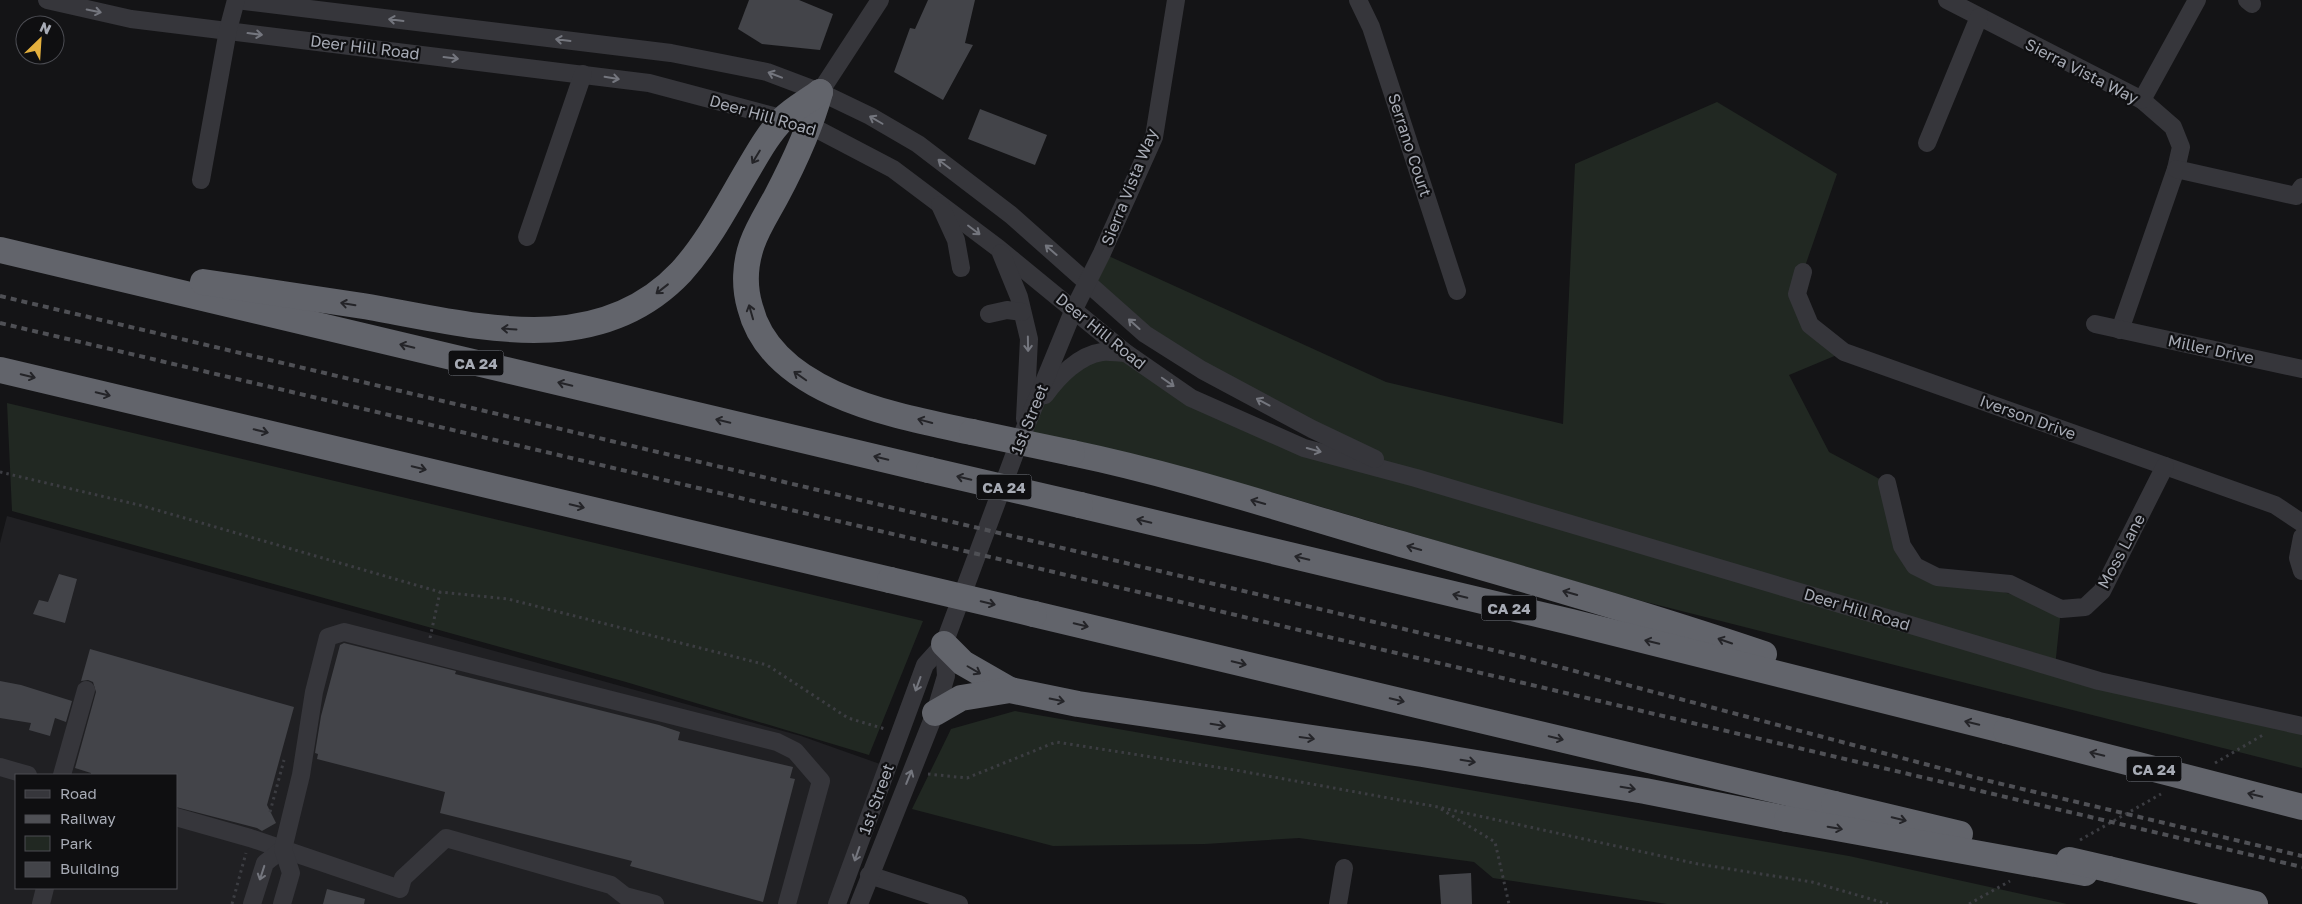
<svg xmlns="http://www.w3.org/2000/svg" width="2302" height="904" font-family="'Golos Text',sans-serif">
	<rect width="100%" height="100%" fill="#141416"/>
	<path fill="#202023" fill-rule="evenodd" d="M 7,516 L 801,736 L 880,764 L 829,904 L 0,904 L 0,543 ZM 16,775 L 176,775 L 176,888 L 16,888 Z"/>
	<g fill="#212822">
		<polygon points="1717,102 1837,174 1803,272 1810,325 1844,352 1789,375 1829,452 1887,483 1915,566 2061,609 2055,667 2302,726 2302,768 1642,601 1264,490 1025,430 1031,413 1080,360 1126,353 1251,424 1412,477 1202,370 1088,281 1102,253 1386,382 1563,424 1575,164"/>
		<polygon points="7,403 923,621 869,755 626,682 12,511"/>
		<polygon points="1015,711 1849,856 2067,904 1667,904 1493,878 1474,862 1299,838 1205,844 1053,846 912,809 951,729"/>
	</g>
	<g fill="#434449">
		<polygon points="749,0 799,0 833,14 820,50 762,44 738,29"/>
		<polygon points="928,0 975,0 965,43 973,45 943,100 894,72 910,28 915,29"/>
		<polygon points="980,109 1047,135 1035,165 968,139"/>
		<polygon points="59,574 77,579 65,623 33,614 39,600 48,602"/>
		<polygon points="344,643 456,671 455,674 659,725 680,732 678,740 793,767 790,778 795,779 763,902 630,866 632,861 440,813 445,792 317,759 318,754 315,753 321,716 340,645"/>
		<polygon points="90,649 294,707 267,805 276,823 262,831 257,828 176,807 176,775 91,775 91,773 75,768 96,692 93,682 88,680 81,681"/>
		<polygon points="0,681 21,685 72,701 66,722 55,718 50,736 29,730 31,723 0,718"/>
		<polygon points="1471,873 1472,904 1441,904 1439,875"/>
		<polygon points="327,889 365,899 364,904 323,904"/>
	</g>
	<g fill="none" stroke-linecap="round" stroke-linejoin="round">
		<g stroke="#3c3d42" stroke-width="3" stroke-dasharray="2.5 4" stroke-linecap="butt">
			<polyline points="0,472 143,506 440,592 508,599 767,665 848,718 885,729"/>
			<polyline points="430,638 440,592"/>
			<polyline points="2215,763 2263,735"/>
			<polyline points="928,774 967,778 1056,742 1235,770 1438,807 1698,864 1812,882 1888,904"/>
			<polyline points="1441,809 1495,842 1509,904"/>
			<polyline points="270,812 284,760"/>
			<polyline points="2080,840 2161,794"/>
			<polyline points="232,904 246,853"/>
			<polyline points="1969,904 2010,881"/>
		</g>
		<g stroke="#36363b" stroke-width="18">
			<polyline points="47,0 131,19 649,83 811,126 893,169 998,248 1126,353 1191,398 1304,448 1416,478 2099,681 2302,726"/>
			<polyline points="236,0 671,53 767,72 820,92 870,116 918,144 1011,215 1145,334 1202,370 1312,429 1375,459"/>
			<polyline points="1358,0 1371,27 1457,291"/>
			<polyline points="1947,0 2142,100 2173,127 2181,147 2176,169 2120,330"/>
			<polyline points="2247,0 2252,4"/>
			<polyline points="820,92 880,0"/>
			<polyline points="2142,100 2197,0"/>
			<polyline points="1927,143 1979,17"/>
			<polyline points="2176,169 2296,196 2302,187"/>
			<polyline points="201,180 228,30 236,0"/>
			<polyline points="940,205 956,240 961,268"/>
			<polyline points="527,237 583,74"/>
			<polyline points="1001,253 1019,297 1029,339 1025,419"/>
			<polyline points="1803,272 1797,294 1810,325 1844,352 2275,505 2302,523"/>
			<polyline points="989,314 1007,310 1022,312"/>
			<polyline points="2095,324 2302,369"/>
			<path d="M 1045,395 C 1058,377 1079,355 1102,352 C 1109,351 1118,353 1126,353"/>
			<polyline points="1887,483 1902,546 1915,566 1937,577 2010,584 2061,609 2085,607 2102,591 2165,466"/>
			<polyline points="2302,537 2298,558 2302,571"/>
			<polyline points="0,767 28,775"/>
			<polyline points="62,775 86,690"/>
			<polyline points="176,817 250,838 400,889 403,878 446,838 611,885 625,896 655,904"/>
			<polyline points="869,875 959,904"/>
			<polyline points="41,904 45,888"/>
			<polyline points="252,904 265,863 283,849"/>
			<polyline points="282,904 291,873 283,849 301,775 314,692 328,637 344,632 777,742 795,751 821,781 787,904"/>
			<polyline points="837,904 925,665 944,644 1018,445 1074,309 1102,253 1154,137 1176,0"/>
			<polyline points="859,904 935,713 946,676 944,644"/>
			<polyline points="1338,904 1344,868"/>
		</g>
		<g stroke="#62646b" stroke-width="26">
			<path d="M 820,92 C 810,129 794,163 776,197 C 768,212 758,227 752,244 C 745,264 744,287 750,307 C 772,395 897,416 972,432"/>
			<polyline points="0,250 929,470"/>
			<path d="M 203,282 C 256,290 310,298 363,306 C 470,324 595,363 681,272 C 709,241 728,203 749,168 C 759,151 769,133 783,119 C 794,108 808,101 820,92"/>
			<polyline points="0,370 890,580"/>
			<path d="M 1072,453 C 1173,474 1271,506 1370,535 C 1502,573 1634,610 1764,654"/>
			<polyline points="1080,505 1571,622 2006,731"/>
			<polyline points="1034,614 1834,804"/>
			<polyline points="944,644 963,663 1010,690"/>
			<polyline points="935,713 961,698 1010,690 1078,704 1422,754 1645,791 1787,819"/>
			<polyline points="2108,869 2255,904"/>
		</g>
		<g stroke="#4f5055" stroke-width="4" stroke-dasharray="6 5" stroke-linecap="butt">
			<polyline points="0,296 1522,657 1985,780 2302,856"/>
			<polyline points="0,323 2302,867"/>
		</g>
		<g stroke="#62646b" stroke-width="26">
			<polyline points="972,432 1072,453"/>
			<polyline points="929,470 1080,505"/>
			<polyline points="890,580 1034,614"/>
			<polyline points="2006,731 2302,807"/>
			<polyline points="1834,804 1960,834"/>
			<polyline points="1787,819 2085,873"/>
			<polyline points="2069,860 2108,869"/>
		</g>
	</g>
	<defs><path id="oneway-shaft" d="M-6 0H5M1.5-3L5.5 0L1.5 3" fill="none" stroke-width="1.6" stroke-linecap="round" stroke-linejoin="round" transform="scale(1.25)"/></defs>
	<g stroke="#74767e">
		<use href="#oneway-shaft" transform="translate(94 11) rotate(12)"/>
		<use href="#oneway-shaft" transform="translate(396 20) rotate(-173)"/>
		<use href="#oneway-shaft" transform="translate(255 34) rotate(7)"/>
		<use href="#oneway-shaft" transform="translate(563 40) rotate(-173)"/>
		<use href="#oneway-shaft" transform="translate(451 58) rotate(7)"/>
		<use href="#oneway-shaft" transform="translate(775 75) rotate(-159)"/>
		<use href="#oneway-shaft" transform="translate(612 78) rotate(9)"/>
		<use href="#oneway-shaft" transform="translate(876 120) rotate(-150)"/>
		<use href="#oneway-shaft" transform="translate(944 164) rotate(-143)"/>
		<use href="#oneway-shaft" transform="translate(974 230) rotate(37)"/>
		<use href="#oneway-shaft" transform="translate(1051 250) rotate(-139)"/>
		<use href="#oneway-shaft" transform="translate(1134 324) rotate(-138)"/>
		<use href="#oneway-shaft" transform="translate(1028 344) rotate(89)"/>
		<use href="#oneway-shaft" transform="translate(1168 382) rotate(35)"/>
		<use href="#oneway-shaft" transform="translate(1263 402) rotate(-152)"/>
		<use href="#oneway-shaft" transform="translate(1314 450) rotate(15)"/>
		<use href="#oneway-shaft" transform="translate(918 684) rotate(110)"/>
		<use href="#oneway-shaft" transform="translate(909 777) rotate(-68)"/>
		<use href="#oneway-shaft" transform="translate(857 854) rotate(109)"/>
		<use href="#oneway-shaft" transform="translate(262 873) rotate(108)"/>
	</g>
	<g stroke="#242428">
		<use href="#oneway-shaft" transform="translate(756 157) rotate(121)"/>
		<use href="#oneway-shaft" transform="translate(662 289) rotate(142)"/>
		<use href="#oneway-shaft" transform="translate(348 304) rotate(-171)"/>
		<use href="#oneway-shaft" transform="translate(751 312) rotate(-106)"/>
		<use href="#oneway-shaft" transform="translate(509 329) rotate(-176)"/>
		<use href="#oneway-shaft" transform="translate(407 346) rotate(-167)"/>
		<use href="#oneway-shaft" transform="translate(28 376) rotate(13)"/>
		<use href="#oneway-shaft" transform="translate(800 376) rotate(-145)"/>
		<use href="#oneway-shaft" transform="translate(565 384) rotate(-167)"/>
		<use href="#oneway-shaft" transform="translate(103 394) rotate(13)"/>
		<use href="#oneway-shaft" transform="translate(723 421) rotate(-167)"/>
		<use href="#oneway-shaft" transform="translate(925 421) rotate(-165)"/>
		<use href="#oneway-shaft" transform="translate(261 431) rotate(13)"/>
		<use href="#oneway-shaft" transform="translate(881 458) rotate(-167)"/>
		<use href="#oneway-shaft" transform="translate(419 468) rotate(13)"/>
		<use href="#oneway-shaft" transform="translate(964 478) rotate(-167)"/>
		<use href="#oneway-shaft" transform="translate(1258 502) rotate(-164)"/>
		<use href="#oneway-shaft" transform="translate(577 506) rotate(13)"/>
		<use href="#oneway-shaft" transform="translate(1144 521) rotate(-167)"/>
		<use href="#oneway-shaft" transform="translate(1414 548) rotate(-164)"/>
		<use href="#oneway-shaft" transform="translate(1302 558) rotate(-167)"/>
		<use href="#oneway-shaft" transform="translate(1570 593) rotate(-164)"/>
		<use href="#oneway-shaft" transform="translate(1460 596) rotate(-167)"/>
		<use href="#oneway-shaft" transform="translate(988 603) rotate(13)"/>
		<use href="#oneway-shaft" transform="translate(1081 625) rotate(13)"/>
		<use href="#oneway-shaft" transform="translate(1725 641) rotate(-161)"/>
		<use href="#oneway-shaft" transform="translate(1652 642) rotate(-166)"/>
		<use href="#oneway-shaft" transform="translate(1239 663) rotate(13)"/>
		<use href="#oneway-shaft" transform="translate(974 670) rotate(30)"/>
		<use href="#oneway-shaft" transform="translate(1057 700) rotate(11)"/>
		<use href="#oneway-shaft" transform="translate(1397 700) rotate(13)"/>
		<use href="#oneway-shaft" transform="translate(1972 723) rotate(-166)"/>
		<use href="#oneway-shaft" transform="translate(1218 725) rotate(9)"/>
		<use href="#oneway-shaft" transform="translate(1307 738) rotate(8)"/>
		<use href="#oneway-shaft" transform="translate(1556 738) rotate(13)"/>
		<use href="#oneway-shaft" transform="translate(2097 754) rotate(-166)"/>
		<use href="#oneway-shaft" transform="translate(1468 761) rotate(9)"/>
		<use href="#oneway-shaft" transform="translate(1628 788) rotate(9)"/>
		<use href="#oneway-shaft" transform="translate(2255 795) rotate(-166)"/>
		<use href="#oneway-shaft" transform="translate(1899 819) rotate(13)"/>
		<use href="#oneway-shaft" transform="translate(1835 828) rotate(10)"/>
	</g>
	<g text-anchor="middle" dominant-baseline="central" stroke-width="4.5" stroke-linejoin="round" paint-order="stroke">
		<g fill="#0f0f11" stroke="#797c84" stroke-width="1">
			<rect x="448.5" y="350.5" width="55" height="25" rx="4"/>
			<rect x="976.5" y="474.5" width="55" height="25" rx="4"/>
			<rect x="1481.5" y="595.5" width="55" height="25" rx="4"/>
			<rect x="2126.5" y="756.5" width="55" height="25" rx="4"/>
		</g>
		<g font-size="15" font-weight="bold" fill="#a7abb5">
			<text x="476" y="363">CA 24</text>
			<text x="1004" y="487">CA 24</text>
			<text x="1509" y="608">CA 24</text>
			<text x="2154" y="769">CA 24</text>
		</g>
		<g font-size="16" fill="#a7abb5" stroke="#0f0f11">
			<text transform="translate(365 47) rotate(7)">Deer Hill Road</text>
			<text transform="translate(2082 71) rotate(27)">Sierra Vista Way</text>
			<text transform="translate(763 115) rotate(16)">Deer Hill Road</text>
			<text transform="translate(1410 145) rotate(72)">Serrano Court</text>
			<text transform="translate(1129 187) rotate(-68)">Sierra Vista Way</text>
			<text transform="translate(1101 331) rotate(39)">Deer Hill Road</text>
			<text transform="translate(2211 349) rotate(12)">Miller Drive</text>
			<text transform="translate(2028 417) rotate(20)">Iverson Drive</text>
			<text transform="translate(1029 419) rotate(-68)">1st Street</text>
			<text transform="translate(2121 551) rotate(-62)">Moss Lane</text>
			<text transform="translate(1857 609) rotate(17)">Deer Hill Road</text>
			<text transform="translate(876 799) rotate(-70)">1st Street</text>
		</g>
	</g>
	<rect x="15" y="774" width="162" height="115" fill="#0f0f11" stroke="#4c4d53"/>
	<rect x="25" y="790" width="25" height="8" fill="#36363b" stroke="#4c4d53"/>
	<text x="60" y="799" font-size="15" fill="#a7abb5">Road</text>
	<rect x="25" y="815" width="25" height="8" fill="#4f5055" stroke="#4c4d53"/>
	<text x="60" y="824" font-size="15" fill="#a7abb5">Railway</text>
	<rect x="25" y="836" width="25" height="15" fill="#212822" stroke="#4c4d53"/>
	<text x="60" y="849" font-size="15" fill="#a7abb5">Park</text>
	<rect x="25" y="862" width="25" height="15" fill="#434449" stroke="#4c4d53"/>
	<text x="60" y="874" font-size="15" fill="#a7abb5">Building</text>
	<g transform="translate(40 40) rotate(25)"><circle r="24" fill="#0f0f11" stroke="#4c4d53"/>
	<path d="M0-4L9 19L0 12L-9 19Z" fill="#e4b03e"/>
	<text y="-8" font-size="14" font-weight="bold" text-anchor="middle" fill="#a7abb5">N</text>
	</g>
</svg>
